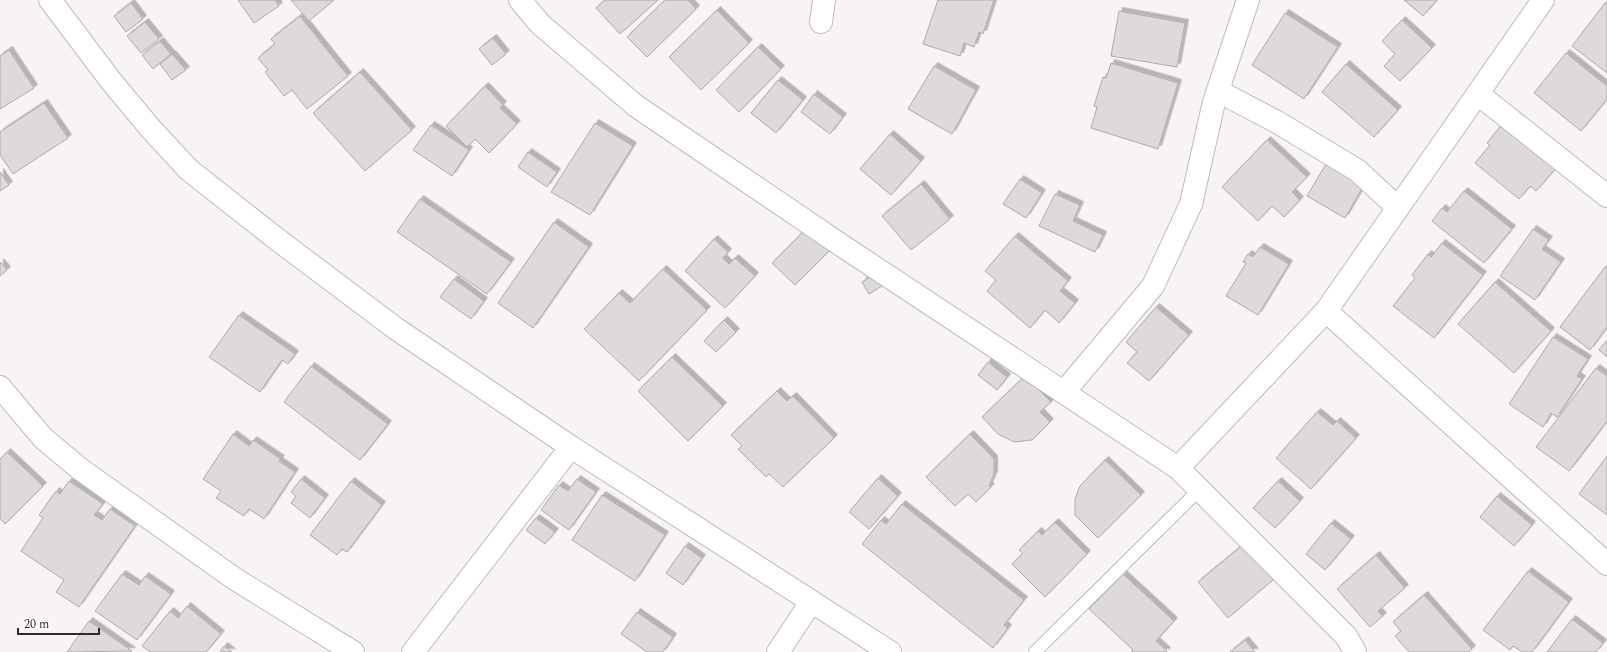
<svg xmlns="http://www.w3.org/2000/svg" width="1607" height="652" font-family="Spectral,serif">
	<defs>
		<filter id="shadow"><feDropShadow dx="3.5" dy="-3.5" stdDeviation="0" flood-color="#0004"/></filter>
	</defs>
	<rect width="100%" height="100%" fill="#f8f4f4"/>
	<g fill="#dedada" stroke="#afaaaa" filter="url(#shadow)">
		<polygon points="238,0 275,0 279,6 254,23"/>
		<polygon points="291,0 334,0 309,21"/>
		<polygon points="605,0 658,0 620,34 596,8"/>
		<polygon points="665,0 688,0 696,9 647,57 627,37"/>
		<polygon points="938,0 994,0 983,34 979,32 974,47 964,43 960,56 923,44"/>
		<polygon points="1404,0 1437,0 1423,16"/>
		<polygon points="131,3 143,19 126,32 114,16"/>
		<polygon points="1605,3 1607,5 1607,73 1572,46"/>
		<polygon points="717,10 749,43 701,90 669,57"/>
		<polygon points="1119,11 1185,23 1177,67 1111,56"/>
		<polygon points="1285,13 1338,47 1304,99 1252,65"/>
		<polygon points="300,16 348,76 307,109 292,90 284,96 265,72 268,70 258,58 275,44 271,39"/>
		<polygon points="1402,20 1432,48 1400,81 1384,66 1395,54 1382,41"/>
		<polygon points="145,22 159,39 141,53 127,36"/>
		<polygon points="493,38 506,54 492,65 479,49"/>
		<polygon points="160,41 171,54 153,69 142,55"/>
		<polygon points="758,47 781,69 739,112 716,90"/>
		<polygon points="9,50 34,88 0,109 0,56"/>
		<polygon points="1566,53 1607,86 1607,99 1581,131 1534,93"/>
		<polygon points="172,54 186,70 172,80 160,64"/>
		<polygon points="1111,63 1178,83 1158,149 1091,128 1097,107 1094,106 1103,77 1106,78"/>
		<polygon points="1346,64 1398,110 1374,137 1322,92"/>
		<polygon points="934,66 976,90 952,134 908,109"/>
		<polygon points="360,72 412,130 365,171 313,113"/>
		<polygon points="778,80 803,100 776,133 751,113"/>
		<polygon points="485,86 503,105 500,108 517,124 489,153 475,139 467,147 446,126"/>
		<polygon points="814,94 843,117 830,134 801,112"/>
		<polygon points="44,103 68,138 13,174 0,155 0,132"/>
		<polygon points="595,123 633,146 590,215 551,192"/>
		<polygon points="1503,123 1557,167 1536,191 1530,186 1519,199 1475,163 1490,145 1487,143"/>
		<polygon points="431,125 469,150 452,176 413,150"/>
		<polygon points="890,134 921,161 891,195 860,169"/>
		<polygon points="1267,140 1307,177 1292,192 1300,200 1284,217 1272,206 1258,221 1222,187"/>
		<polygon points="528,152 557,172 547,187 518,167"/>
		<polygon points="1326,164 1364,185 1345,218 1307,196"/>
		<polygon points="0,172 9,185 0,191"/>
		<polygon points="1020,179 1042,193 1026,218 1003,204"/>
		<polygon points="921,184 950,219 911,250 882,216"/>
		<polygon points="1464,191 1512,229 1484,263 1432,221 1442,208 1447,212"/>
		<polygon points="1055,194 1080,205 1073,221 1103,235 1095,252 1039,226"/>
		<polygon points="420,199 511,262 487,294 397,232"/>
		<polygon points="554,222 589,247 533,328 498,303"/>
		<polygon points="809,226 832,248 795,285 772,263"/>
		<polygon points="1533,229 1549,240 1542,249 1561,262 1535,300 1500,276"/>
		<polygon points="1015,236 1068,281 1060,291 1075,303 1059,323 1045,310 1030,328 987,291 996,280 985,271"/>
		<polygon points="714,239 728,252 723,258 729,264 735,258 755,276 725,308 685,271"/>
		<polygon points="1442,243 1483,275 1434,338 1393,306 1415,278 1412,275 1428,254 1431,257"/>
		<polygon points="1260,247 1289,264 1258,315 1226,296 1246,263 1243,262 1248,254 1253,257"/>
		<polygon points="0,262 7,270 0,276"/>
		<polygon points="1605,267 1607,269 1607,327 1590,350 1560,327"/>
		<polygon points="663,269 707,310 639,381 584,329 619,293 630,303"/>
		<polygon points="875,274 882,286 869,294 862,282"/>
		<polygon points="454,279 484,301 471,319 440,297"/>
		<polygon points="1495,282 1551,331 1514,373 1458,324"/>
		<polygon points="1156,307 1189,335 1149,381 1127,363 1137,352 1126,342"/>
		<polygon points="239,315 295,354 288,364 282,360 260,392 209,357"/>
		<polygon points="724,320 736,332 716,352 704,341"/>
		<polygon points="1553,337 1588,359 1577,376 1582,379 1557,417 1551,413 1543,427 1509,404"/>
		<polygon points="1607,340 1607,357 1599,350"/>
		<polygon points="672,357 723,406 688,441 638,391"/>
		<polygon points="988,362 1007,377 997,390 978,375"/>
		<polygon points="311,366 388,424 360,460 284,402"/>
		<polygon points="1596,368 1607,376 1607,421 1569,471 1536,447"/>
		<polygon points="1025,376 1051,402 1040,412 1050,422 1032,440 1014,442 998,434 982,417"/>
		<polygon points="777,391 787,401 793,396 834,438 783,487 769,474 766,477 738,449 742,446 731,435"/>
		<polygon points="1317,412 1333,425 1337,421 1356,438 1311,489 1276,458"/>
		<polygon points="233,434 249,446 253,440 281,459 279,461 295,472 264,519 249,509 244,516 216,498 221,491 203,479"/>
		<polygon points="970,434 994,459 994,474 989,486 991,487 976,502 968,494 955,506 926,477"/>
		<polygon points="7,452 43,486 5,524 0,519 0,459"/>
		<polygon points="1607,456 1607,515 1579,494"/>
		<polygon points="1105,460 1141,495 1098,538 1075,515 1075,499 1080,486"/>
		<polygon points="878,478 898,496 869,529 849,512"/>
		<polygon points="301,479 325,498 310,518 291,503 296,496 291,492"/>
		<polygon points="577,479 596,492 569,530 541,510 559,485 568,491"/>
		<polygon points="69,481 103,504 94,515 102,520 110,509 135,526 79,607 56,592 64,580 21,551 43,518 39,515 56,491 60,494"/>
		<polygon points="351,481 382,505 347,552 342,549 337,555 310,535"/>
		<polygon points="1278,481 1300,501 1275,528 1253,508"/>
		<polygon points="602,495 665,535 635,581 572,540"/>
		<polygon points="1497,496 1532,525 1514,546 1480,517"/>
		<polygon points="902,504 1024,600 1004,625 1008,628 993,648 862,544 881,520 886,524"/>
		<polygon points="536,518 555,532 545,544 526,530"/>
		<polygon points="1055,522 1087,554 1045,597 1012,564 1023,553 1019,550 1038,531 1042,535"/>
		<polygon points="1331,523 1351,539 1325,570 1306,554"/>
		<polygon points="1244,544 1274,579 1228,618 1198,582"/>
		<polygon points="685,546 702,558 683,585 666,573"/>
		<polygon points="1376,555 1405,588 1378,611 1383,616 1370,627 1337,589"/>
		<polygon points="1528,571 1569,602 1532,652 1522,652 1513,646 1510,650 1483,630"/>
		<polygon points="122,574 139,585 145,576 171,594 137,640 95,611"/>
		<polygon points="1123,574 1174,621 1156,641 1167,651 1166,652 1131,652 1133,650 1089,609"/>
		<polygon points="1424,595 1472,649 1469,652 1409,652 1395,636 1401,631 1393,622"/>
		<polygon points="187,606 221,634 206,652 150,652 142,646 170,611 178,618"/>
		<polygon points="637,612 673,637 663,652 647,652 621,634"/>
		<polygon points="1572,619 1603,643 1596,652 1547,652"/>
		<polygon points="89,621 132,651 67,652"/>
		<polygon points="1245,640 1255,652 1230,652"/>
		<polygon points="224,646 232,652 220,652"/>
	</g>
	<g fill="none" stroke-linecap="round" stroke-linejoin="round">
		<g stroke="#bebaba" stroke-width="14">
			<polyline id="service" points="1035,652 1200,489"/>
		</g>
		<g stroke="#bebaba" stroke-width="24">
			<g id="minor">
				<polyline points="520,0 540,24 636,106 844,247 1178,468 1346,636 1355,652"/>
				<polyline points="821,22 824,0"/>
				<polyline points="1218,91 1277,122 1357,170 1398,208"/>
				<polyline points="1478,94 1607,196"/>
				<polyline points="1326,311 1607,564"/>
				<polyline points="0,387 43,438 80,469 235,579 353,652"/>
				<polyline points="1064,392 1153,286 1191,204 1214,102 1248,0"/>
				<polyline points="1178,468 1326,311 1543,0"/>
				<polyline points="413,652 571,447"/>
				<polyline points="778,652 811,602"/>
			</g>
		</g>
		<g stroke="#bebaba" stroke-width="24">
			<polyline id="tertiary" points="50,0 111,81 151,129 189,170 278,240 395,328 571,447 890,652"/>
		</g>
		<use href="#service" stroke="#fff" stroke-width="12"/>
		<use href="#minor" stroke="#fff" stroke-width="22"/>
		<use href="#tertiary" stroke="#fff" stroke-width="22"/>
	</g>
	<path d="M18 628v6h81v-6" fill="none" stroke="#2d2b2b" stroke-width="2"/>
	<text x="24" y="628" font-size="12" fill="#2d2b2b" stroke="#ffffff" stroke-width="3" paint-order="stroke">20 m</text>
</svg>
